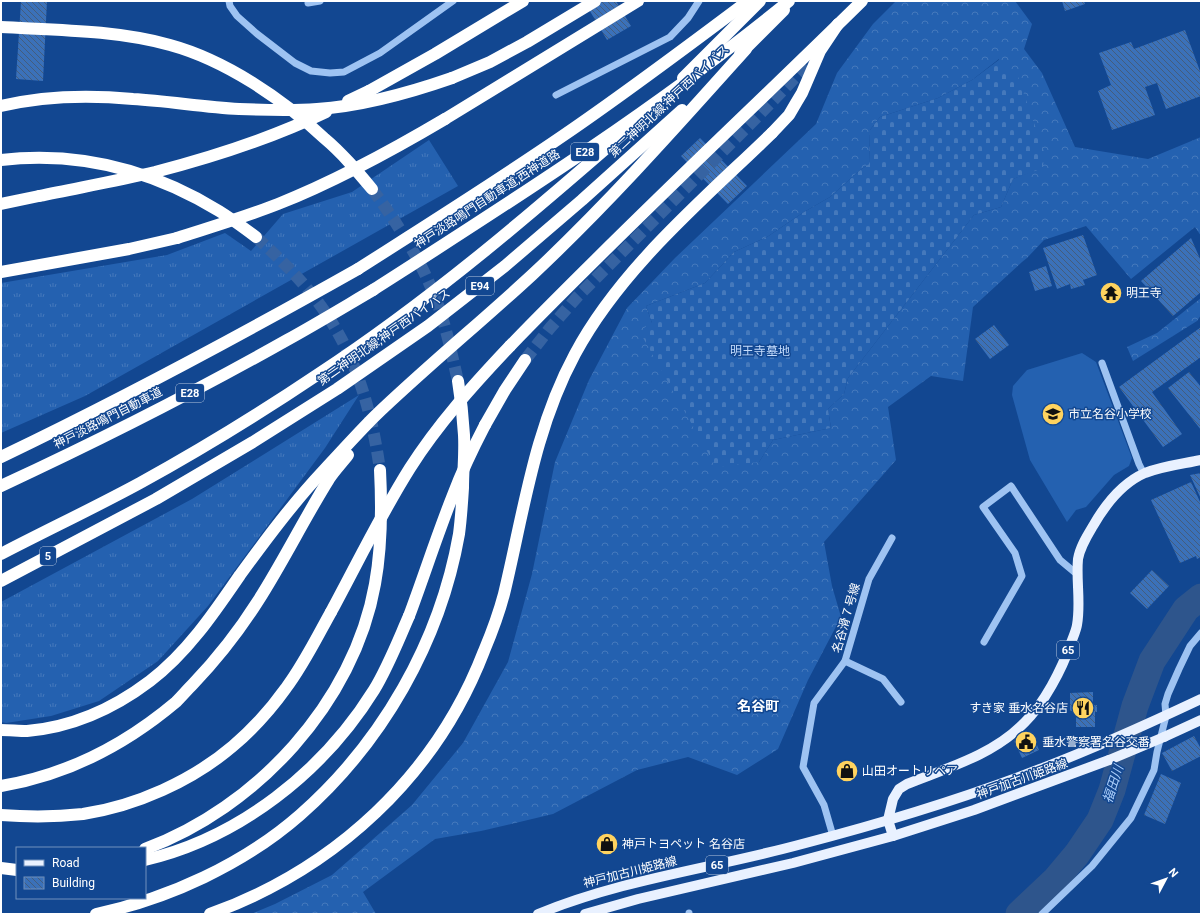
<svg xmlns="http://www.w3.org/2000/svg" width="1202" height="915" font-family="Roboto,'Noto Sans JP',sans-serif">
	<defs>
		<pattern id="grass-tufts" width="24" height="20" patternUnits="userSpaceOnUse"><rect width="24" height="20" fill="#2461b0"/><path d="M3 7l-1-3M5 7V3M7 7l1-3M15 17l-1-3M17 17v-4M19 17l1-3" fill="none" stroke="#4579bc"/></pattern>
		<pattern id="forest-crowns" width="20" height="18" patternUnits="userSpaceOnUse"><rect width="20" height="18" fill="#2461b0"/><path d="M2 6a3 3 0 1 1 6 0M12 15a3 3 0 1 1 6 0" fill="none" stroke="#4579bc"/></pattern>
		<pattern id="cemetery-stones" width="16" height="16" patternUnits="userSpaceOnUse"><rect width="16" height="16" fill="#2461b0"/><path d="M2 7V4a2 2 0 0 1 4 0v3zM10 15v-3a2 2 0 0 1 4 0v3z" fill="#4579bc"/></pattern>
		<pattern id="building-back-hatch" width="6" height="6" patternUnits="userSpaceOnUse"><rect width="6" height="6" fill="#3b71b9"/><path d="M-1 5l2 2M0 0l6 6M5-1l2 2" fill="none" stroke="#445d7d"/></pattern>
	</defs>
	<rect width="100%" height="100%" fill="#124791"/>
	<g fill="url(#grass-tufts)">
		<polygon points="429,140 458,186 85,396 1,433 1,283 167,255 225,233 251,251 283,214 352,192"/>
		<polygon points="359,395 325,448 208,606 158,661 99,701 51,716 6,723 1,722 1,602 192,499"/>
	</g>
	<g fill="url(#forest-crowns)" fill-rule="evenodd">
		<path d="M 896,1 L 1015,1 L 1032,24 L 1024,49 L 1042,73 L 1075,147 L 1148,159 L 1201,137 L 1201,236 L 1195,227 L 1131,279 L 1086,226 L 1044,240 L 1027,258 L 1022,262 L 973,307 L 963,381 L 931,376 L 888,407 L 896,460 L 824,542 L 832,586 L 841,617 L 808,680 L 778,749 L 737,775 L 688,757 L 637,770 L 553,814 L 481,831 L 435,839 L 363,892 L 376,914 L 251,914 L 275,904 L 332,875 L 412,805 L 463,743 L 508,662 L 532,574 L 555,462 L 589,380 L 627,308 L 675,258 L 816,124 L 837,73 L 873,24 ZM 999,59 L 1000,73 L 1043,167 L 1013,179 L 1001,207 L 974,215 L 848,378 L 844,394 L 828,409 L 831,428 L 773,440 L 759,462 L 652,323 L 646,306 L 705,283 L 734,252 L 767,237 L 804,212 L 830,197 L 859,171 L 869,164 L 870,130 L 880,117 L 938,98 L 972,80 Z"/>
		<polygon points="1201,298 1201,315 1197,321 1133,361 1127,347 1157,333"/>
	</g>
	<polygon fill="url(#cemetery-stones)" points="1000,59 1000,73 1016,71 1044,152 1043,168 1013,179 1001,207 974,215 848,378 844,394 828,409 831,428 773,440 759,462 716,467 641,334 647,324 652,323 646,306 705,283 734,252 767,237 804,212 830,197 859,171 869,164 870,130 880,117 938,98 972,80"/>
	<polygon fill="#2461b0" points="1082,353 1096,362 1132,458 1129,466 1114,475 1086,507 1076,510 1067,522 1030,460 1012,395 1013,386 1027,370"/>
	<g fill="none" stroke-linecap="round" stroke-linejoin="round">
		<polyline stroke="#2e558c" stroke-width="27" points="1019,914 1056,879 1077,854 1100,820 1112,790 1135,706 1152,661 1186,609 1201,597"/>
	</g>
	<g fill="url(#building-back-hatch)">
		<polygon points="21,1 47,1 43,81 16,79"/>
		<polygon points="584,1 616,1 631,26 607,40"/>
		<polygon points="1062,1 1084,1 1085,4 1065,11"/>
		<polygon points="1185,30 1201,74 1201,96 1166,109 1157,83 1145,87 1155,115 1112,130 1098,91 1111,85 1099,53 1131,42 1134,49"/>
		<polygon points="700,138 747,186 728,204 681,156"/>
		<polygon points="1083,235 1097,275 1083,280 1085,285 1071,289 1070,284 1057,289 1043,248"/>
		<polygon points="1191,238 1201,261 1201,292 1173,316 1141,281"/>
		<polygon points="1046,266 1052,286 1035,291 1029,272"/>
		<polygon points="994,325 1009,345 990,359 975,339"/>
		<polygon points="1201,327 1201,357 1152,392 1182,434 1163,447 1119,387"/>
		<polygon points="1189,372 1201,387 1201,430 1168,388"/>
		<polygon points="1201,473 1201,499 1190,475"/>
		<polygon points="1191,482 1201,504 1201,557 1197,559 1196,556 1180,563 1151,500"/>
		<polygon points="1152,570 1169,586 1147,609 1130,593"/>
		<polygon points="1093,692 1093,705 1097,705 1097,712 1095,712 1095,727 1076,727 1076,711 1070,711 1070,693"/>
		<polygon points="1032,733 1039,750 1022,758 1014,741"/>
		<polygon points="1194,736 1201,749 1201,756 1172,771 1162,753"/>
		<polygon points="1161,774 1181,783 1165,824 1144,815"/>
	</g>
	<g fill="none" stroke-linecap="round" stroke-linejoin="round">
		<g stroke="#3663a2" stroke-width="12" stroke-dasharray="12 6" stroke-linecap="butt">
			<path d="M 372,189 C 398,224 423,263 438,305 C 447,330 452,356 458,381"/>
			<path d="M 256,237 C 285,263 314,292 334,326 C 360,369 373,420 380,470"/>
			<polyline points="525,360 550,328 578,296 757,117 819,53"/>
		</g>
		<g stroke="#9ec3f2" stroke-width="7">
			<polyline points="229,1 230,6 237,16 256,33 295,63 311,71 330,73 344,72 380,53 453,1"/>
			<polyline points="308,3 320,1"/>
			<polyline points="556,95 670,37 688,18 699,1"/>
			<polyline points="1102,363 1139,464 1144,474"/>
			<polyline points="984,642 1022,576 1015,553 983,507 1011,486 1060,560 1078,575"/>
			<polyline points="845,661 883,679 901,702"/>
			<polyline points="833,836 824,805 803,767 814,703 845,661 869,579 892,538"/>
			<polyline points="689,914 689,913"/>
			<polyline points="1042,914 1092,866 1131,818 1154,770 1157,752 1166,716 1165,704 1168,694 1179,669 1190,646 1201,633"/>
		</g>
		<g stroke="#e9f1ff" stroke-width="10">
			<polyline points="1164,737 1201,720"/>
			<path d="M 893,836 L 888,820 L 893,799 L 899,789 L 907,784 C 947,768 993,755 1024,723 C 1044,704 1062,669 1071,643 C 1073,637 1076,631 1077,625 C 1081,603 1076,581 1078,559 C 1080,547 1087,536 1093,526 C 1105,505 1122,483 1145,473 C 1163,466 1182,464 1201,460"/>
			<path d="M 538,914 C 622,879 714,868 802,844 C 883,823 962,799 1040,769 C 1095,748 1148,724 1201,699"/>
			<polyline points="585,914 638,899 793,863 893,836 974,810 1109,760"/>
		</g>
		<g stroke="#fff" stroke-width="12">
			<path d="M 1,27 C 56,30 116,30 170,45 C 225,60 283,99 324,138 C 342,153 357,171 372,189"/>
			<polyline points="740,54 784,10"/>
			<polyline points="452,78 490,62 527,42 595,1"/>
			<polyline points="683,78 760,1"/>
			<polyline points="369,91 435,54 523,1"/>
			<polyline points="445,119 638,1"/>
			<path d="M 1,160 C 79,151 152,170 219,211 C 232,219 244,228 256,237"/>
			<polyline points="1,204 39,196"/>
			<polyline points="1,272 129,249 177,238"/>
			<path d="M 510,346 C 624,228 745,116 862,1"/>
			<polyline points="485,425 505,390 525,360"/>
			<path d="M 1,457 C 122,399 241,335 358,269"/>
			<path d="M 1,486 C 98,441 193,393 287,340 C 316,324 344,307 373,290"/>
			<path d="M 1,554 C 47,530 94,508 140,483 C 202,449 262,412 320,373 C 434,298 538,208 641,118"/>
			<polyline points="1,581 156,499 253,442 337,389 428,326 505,266 582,200 682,110"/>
			<path d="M 1,730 C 10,730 18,731 27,731 C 74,727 113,709 150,681 C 187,653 214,613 240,575 C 267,538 293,503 324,470 C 341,452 357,434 374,417 C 425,368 480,323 532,275 C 608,204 677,126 746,49"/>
			<path d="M 1,786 C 67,775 125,745 176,702 C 182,696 187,690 193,684 C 217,659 239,631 258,601 C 283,562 304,519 329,479 C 335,470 342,463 348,455"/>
			<path d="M 1,815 C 28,817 56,817 83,814 C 136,806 192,781 233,746 C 253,729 271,709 286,688 C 304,664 317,637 331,612"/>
			<path d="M 145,849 C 256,808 354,703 375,584 C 382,546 382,509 380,470"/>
			<path d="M 145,860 C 239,838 323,772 374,690 C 388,667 398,641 409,616"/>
			<polyline points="1,868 17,870"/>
			<path d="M 96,914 C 168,899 244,864 300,815 C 382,743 440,642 459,534 C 461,519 462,504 463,488 C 463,470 465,453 464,435 C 463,417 461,399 458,381"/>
			<path d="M 210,914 C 335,869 436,776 484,651 C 492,632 499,613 504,594 C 524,511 534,430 575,354 C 621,268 703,200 772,133"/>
		</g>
		<polyline stroke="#e9f1ff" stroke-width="10" points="1109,760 1164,737"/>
		<g stroke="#fff" stroke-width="12">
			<polyline points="348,101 369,91"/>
			<path d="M 1,106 C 43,96 90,95 133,99 C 168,101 203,107 239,109 C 264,110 291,111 317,109 C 364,106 409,93 452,78"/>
			<polyline points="772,133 789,115 796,103 802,93 820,51 838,24"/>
			<path d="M 39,196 C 77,188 116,181 155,172 C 213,157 272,138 326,112"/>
			<path d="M 177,238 C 211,227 245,217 278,204 C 336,181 391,151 445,119"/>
			<path d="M 358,269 C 427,225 497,181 564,135 C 627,92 688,46 748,1"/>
			<path d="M 373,290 C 515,199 658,108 789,1"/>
			<path d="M 331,612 C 357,564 381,514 410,468 C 438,424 474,384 510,346"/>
			<path d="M 409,616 C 424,576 437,535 453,495 C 462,471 473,448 485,425"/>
		</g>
	</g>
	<defs>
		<g id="temple-disc" transform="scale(1.15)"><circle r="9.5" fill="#ffd35f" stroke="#124791"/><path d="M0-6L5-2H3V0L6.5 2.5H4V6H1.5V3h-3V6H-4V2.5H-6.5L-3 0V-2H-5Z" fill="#111"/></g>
		<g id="school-disc" transform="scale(1.15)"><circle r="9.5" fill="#ffd35f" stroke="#124791"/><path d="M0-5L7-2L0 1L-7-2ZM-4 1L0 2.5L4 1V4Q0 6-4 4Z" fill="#111"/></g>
		<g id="restaurant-disc" transform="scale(1.15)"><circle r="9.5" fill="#ffd35f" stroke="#124791"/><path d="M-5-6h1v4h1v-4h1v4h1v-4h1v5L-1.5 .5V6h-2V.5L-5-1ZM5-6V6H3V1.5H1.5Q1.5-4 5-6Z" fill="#111"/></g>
		<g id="civic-disc" transform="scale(1.15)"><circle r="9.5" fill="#ffd35f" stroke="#124791"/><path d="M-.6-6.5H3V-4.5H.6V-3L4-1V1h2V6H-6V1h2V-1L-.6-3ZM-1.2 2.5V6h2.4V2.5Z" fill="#111"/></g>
		<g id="shop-disc" transform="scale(1.15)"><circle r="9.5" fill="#ffd35f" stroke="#124791"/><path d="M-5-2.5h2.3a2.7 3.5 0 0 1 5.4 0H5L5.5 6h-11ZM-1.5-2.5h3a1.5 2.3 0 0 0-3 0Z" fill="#111"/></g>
	</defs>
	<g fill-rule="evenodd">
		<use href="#temple-disc" x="1111" y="293"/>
		<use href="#school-disc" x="1053" y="414"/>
		<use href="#restaurant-disc" x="1083" y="708"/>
		<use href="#civic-disc" x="1026" y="742"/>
		<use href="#shop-disc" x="847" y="771"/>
		<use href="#shop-disc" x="607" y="844"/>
	</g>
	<g text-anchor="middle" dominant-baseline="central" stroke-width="3" stroke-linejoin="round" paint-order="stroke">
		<g fill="#124791" stroke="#b8c8de" stroke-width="1">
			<rect x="571" y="143" width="28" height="18" rx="3"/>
			<rect x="466" y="277" width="28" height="18" rx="3"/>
			<rect x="176" y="384" width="28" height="18" rx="3"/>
			<rect x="40" y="547" width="16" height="18" rx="3"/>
			<rect x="1057" y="641" width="22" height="18" rx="3"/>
			<rect x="706" y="856" width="22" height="18" rx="3"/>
		</g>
		<g font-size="11" font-weight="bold" fill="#fff">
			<text x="585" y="152">E28</text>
			<text x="480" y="286">E94</text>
			<text x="190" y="393">E28</text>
			<text x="48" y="556">5</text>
			<text x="1068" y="650">65</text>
			<text x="717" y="865">65</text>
		</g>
		<g font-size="12" fill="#fff" stroke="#124791">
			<text transform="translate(669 101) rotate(-43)">第二神明北線;神戸西バイパス</text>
			<text transform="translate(487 199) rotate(-33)">神戸淡路鳴門自動車道;西神道路</text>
			<text transform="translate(384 337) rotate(-35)">第二神明北線;神戸西バイパス</text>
			<text transform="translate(108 418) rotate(-27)">神戸淡路鳴門自動車道</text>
			<text transform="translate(846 618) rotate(-74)">名谷滑７号線</text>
			<text transform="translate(1022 779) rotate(-20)">神戸加古川姫路線</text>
			<text transform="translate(630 872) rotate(-14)">神戸加古川姫路線</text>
		</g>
		<g font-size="12" fill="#fff" stroke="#124791" text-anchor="start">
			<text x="1126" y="293">明王寺</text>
			<text x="1068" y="414">市立名谷小学校</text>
			<text x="1068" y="708" text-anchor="end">すき家 垂水名谷店</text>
			<text x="1042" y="742">垂水警察署名谷交番</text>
			<text x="862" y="771">山田オートリペア</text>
			<text x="622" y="844">神戸トヨペット 名谷店</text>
		</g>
		<g font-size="12" fill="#c5ddfd" stroke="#124791">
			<text x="760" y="351">明王寺墓地</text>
		</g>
		<g font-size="13" font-style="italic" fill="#aacdf9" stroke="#124791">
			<text transform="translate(1113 784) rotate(-72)">福田川</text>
		</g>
		<g font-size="14" font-weight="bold" fill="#fff" stroke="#124791">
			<text x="758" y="706">名谷町</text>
		</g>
	</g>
	<rect width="1202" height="915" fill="none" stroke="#ffffff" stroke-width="4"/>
	<rect x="16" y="847" width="130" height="52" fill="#124791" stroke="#7191bd"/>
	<rect x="24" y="860" width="20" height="6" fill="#e9f1ff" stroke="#7191bd"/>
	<text x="52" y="867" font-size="12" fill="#ffffff">Road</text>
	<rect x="24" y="877" width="20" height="12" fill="url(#building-back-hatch)" stroke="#7191bd"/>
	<text x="52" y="887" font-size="12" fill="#ffffff">Building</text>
	<g transform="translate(1166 879) rotate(49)" stroke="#124791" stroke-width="3" paint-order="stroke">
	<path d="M0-3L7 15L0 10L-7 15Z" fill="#ffffff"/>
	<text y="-6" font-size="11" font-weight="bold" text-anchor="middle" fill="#ffffff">N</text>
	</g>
</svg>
